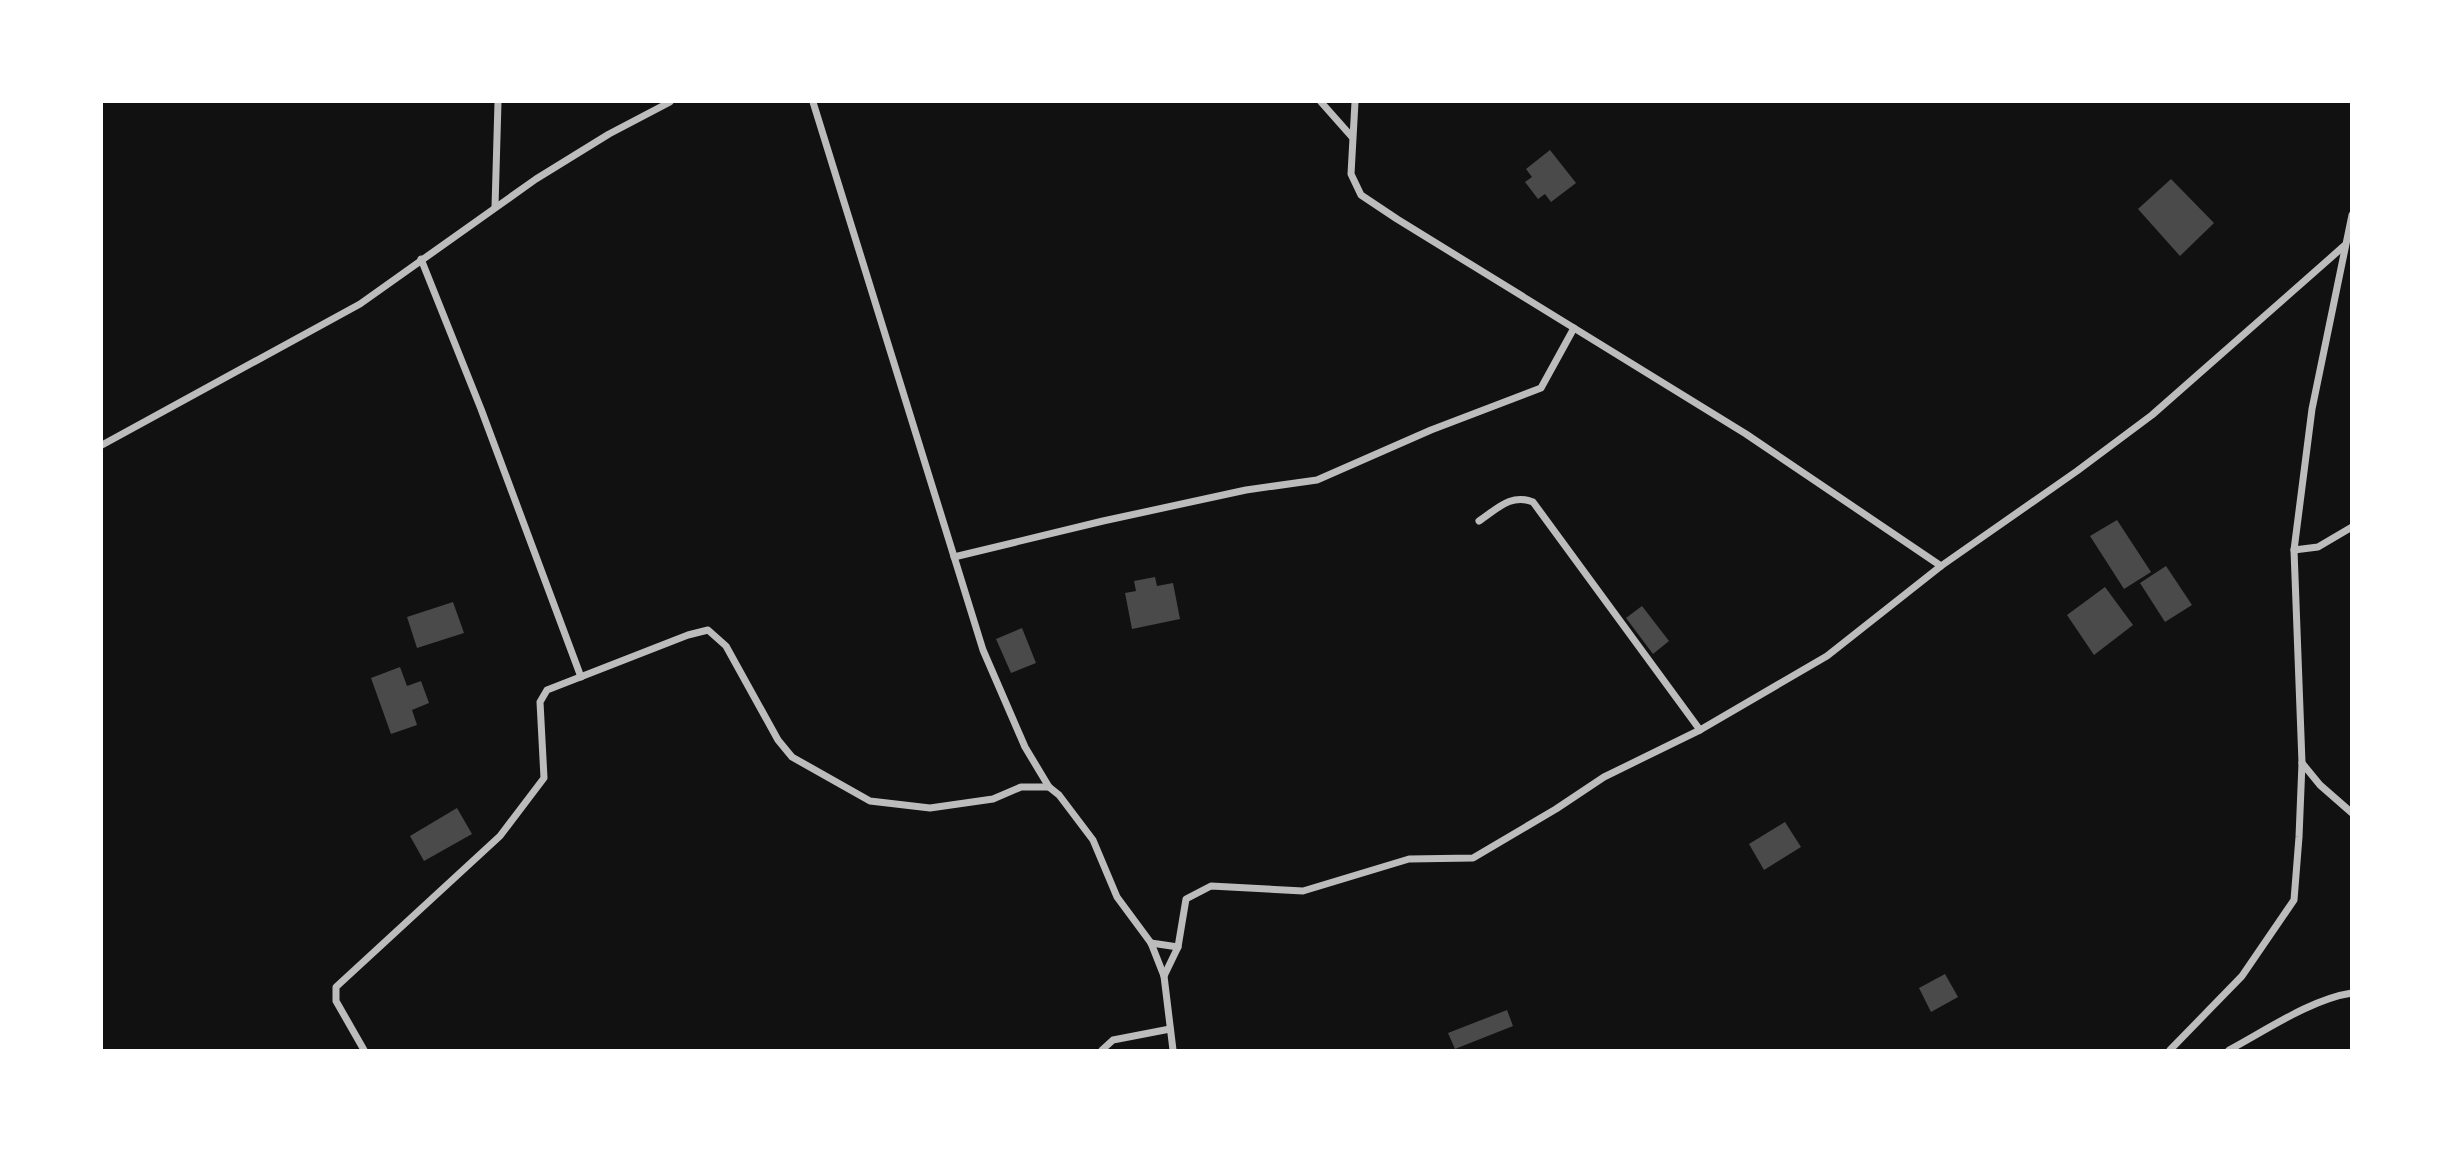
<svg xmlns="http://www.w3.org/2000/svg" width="2453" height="1152" font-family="'Roboto Condensed',sans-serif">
	<rect width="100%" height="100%" fill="#111"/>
	<g fill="#4a4a4a">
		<polygon points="1550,150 1576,183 1551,202 1545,194 1538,199 1525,182 1532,177 1526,169"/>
		<polygon points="2171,179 2214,223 2180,256 2138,209"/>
		<polygon points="2117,520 2151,572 2124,589 2090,536"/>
		<polygon points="2166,566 2192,605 2165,622 2140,583"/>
		<polygon points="1155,577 1157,586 1173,583 1180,619 1132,629 1125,593 1136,591 1134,581"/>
		<polygon points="2105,587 2133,625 2094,655 2067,615"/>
		<polygon points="453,602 464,633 417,648 407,617"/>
		<polygon points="1642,606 1669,641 1653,654 1626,618"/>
		<polygon points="1022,628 1036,663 1011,673 996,639"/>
		<polygon points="400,667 407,686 421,681 429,703 412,710 417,725 391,734 371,678"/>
		<polygon points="457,808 472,834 424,861 410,836"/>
		<polygon points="1785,822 1801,847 1764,870 1749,844"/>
		<polygon points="1945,974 1958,997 1931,1012 1919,988"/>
		<polygon points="1507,1010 1513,1026 1455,1049 1448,1033"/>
	</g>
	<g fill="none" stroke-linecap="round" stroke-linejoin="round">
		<g stroke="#bcbcbc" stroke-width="7">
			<polyline points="813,102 983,650 1025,747 1049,787"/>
			<polyline points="1321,102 1352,137"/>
			<polyline points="1355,102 1351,174 1361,195 1397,219 1746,434 1941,566"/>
			<polyline points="495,207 498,102"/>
			<polyline points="421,259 481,409 581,677"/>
			<polyline points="102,445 360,304 536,179 609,134 670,102"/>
			<path d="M 1479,521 C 1497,509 1511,493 1533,502 L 1700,730"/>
			<polyline points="2294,550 2318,547 2352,527"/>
			<polyline points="954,557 1103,521 1246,490 1317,480 1431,430 1541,388 1574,328"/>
			<polyline points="2302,763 2320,785 2352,813"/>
			<polyline points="1151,943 1178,947"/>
			<polyline points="1164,976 1178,947 1186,899 1211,886 1303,891 1409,859 1473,858 1556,809 1604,777 1700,730 1827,656 1941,566 2077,471 2152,415 2344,246"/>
			<polyline points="364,1050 336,1001 336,987 500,836 544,778 540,702 547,690 688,635 708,630 726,646 778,740 792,757 870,801 930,808 993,799 1021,787 1049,787 1059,795 1093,840 1117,897 1151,943 1164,976 1173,1050"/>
			<polyline points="1102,1050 1113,1040 1170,1029"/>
			<polyline points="2170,1050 2242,976 2294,900 2299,837 2302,763 2294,550 2312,409 2352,215"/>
			<path d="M 2229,1050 C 2265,1031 2311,999 2352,993"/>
		</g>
	</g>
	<rect width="2453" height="1152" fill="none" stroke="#ffffff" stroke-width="206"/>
</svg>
